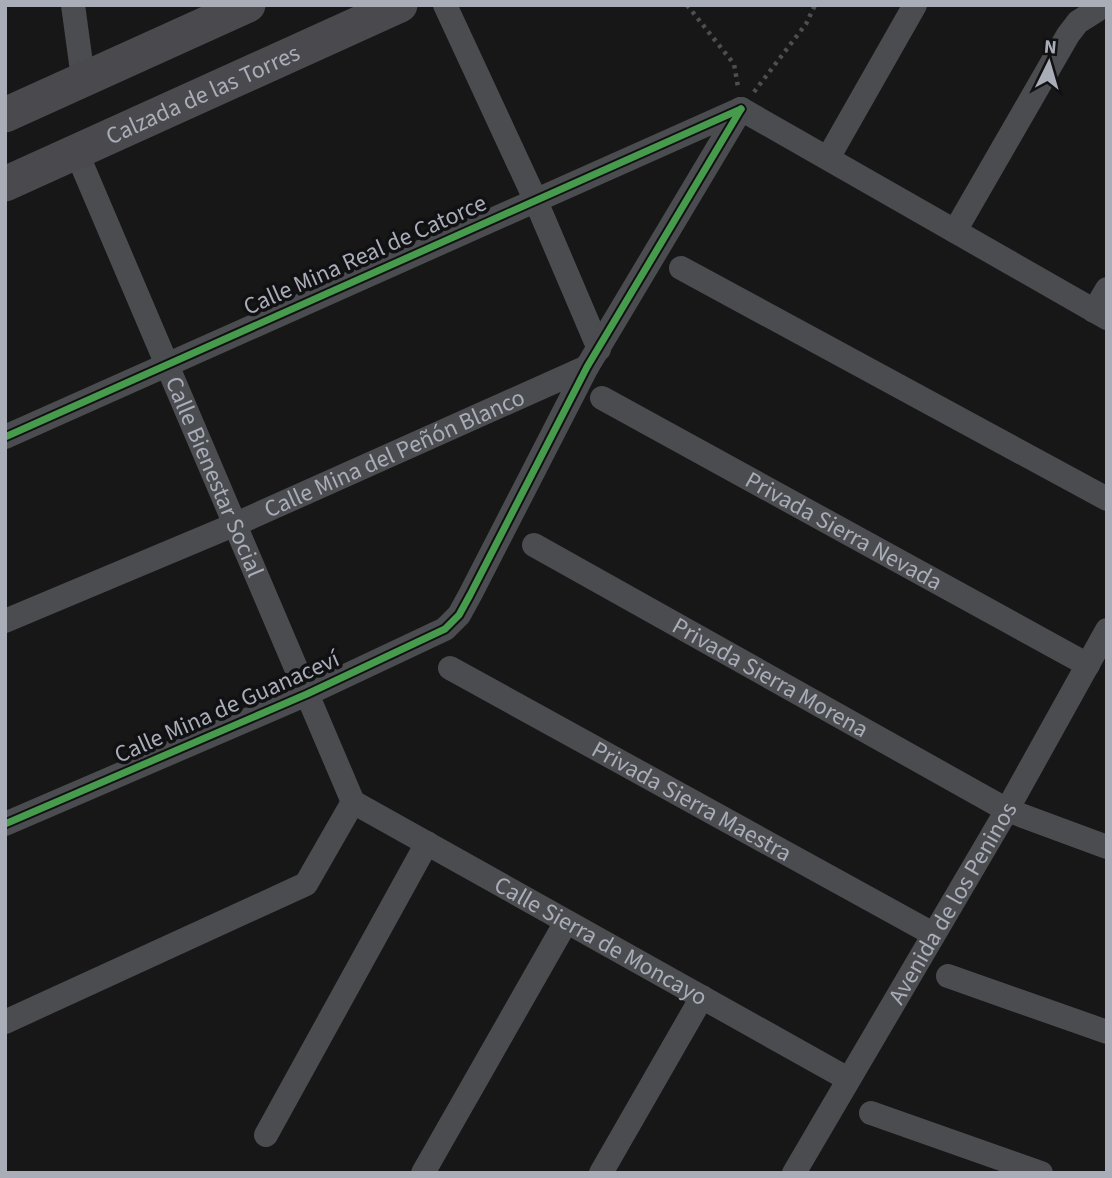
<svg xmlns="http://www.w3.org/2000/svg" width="1112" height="1178" font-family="'Source Sans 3',sans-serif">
	<rect width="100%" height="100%" fill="#171717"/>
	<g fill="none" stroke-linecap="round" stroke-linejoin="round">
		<g stroke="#4d4e52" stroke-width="4.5" stroke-dasharray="3.5 5" stroke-linecap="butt">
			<polyline points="687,5 734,64 738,87"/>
			<polyline points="754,92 806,24 815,5"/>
		</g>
		<g stroke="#4b4c50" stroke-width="24">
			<polyline points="73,5 83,78"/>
			<polyline points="445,5 535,199 599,349"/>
			<polyline points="741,109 1107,318"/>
			<path id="s1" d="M 76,151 L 353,802"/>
			<polyline points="828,158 915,5"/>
			<polyline points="955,231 1068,35 1078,22 1097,10"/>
			<polyline points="681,268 1107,499"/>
			<polyline points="1094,311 1107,289"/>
			<path id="s2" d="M 602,398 L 1088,665"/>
			<polyline points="5,437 741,109"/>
			<path id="s3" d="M 534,545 L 1007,810 L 1107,847"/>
			<path id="s4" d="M 5,621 L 236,524 L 587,367"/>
			<path id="s5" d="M 450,668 L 933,934"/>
			<path id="s6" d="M 353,802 L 848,1079"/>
			<polyline points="5,824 307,694 445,629 459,615 470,595 587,367 741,109"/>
			<polyline points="948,976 1107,1032"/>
			<polyline points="5,1022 306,884 353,802"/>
			<polyline points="871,1113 1041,1173"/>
			<polyline points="266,1135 427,843"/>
			<polyline points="423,1173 566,922"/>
			<polyline points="601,1173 702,997"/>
			<path id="s7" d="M 794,1173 L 1007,810 L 1107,630"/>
		</g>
		<g stroke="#4a4a4e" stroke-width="35">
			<polyline points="5,115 248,5"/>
			<path id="s8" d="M 5,184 L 400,5"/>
		</g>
		<g stroke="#111113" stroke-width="11">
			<g id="cycleway">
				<polyline points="5,437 741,109"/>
				<polyline points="5,824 307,694 445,629 459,615 470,595 587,367 741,109"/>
			</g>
		</g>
		<use href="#cycleway" stroke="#469c4c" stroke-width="7"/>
	</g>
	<g text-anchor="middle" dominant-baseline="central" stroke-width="7" stroke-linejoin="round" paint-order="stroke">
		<g font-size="24" fill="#a8adb8" stroke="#111113">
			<text stroke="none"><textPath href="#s8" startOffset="217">Calzada de las Torres</textPath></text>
			<text transform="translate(365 255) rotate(-24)">Calle Mina Real de Catorce</text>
			<text stroke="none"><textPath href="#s4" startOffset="424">Calle Mina del Peñón Blanco</textPath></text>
			<text stroke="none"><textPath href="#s1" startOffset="354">Calle Bienestar Social</textPath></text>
			<text stroke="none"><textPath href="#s2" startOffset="276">Privada Sierra Nevada</textPath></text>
			<text stroke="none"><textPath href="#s3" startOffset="271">Privada Sierra Morena</textPath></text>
			<text transform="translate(227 707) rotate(-24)">Calle Mina de Guanaceví</text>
			<text stroke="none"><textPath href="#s5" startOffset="276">Privada Sierra Maestra</textPath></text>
			<text stroke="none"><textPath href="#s7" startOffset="313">Avenida de los Peninos</textPath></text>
			<text stroke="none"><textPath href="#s6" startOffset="284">Calle Sierra de Moncayo</textPath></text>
		</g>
	</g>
	<rect width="1112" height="1178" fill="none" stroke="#a8adb8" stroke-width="14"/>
	<g transform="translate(1049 63) rotate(5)" stroke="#111113" stroke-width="5" paint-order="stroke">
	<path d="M0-5L12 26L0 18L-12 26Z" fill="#a8adb8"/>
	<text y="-10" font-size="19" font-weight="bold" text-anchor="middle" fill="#a8adb8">N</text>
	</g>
</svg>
